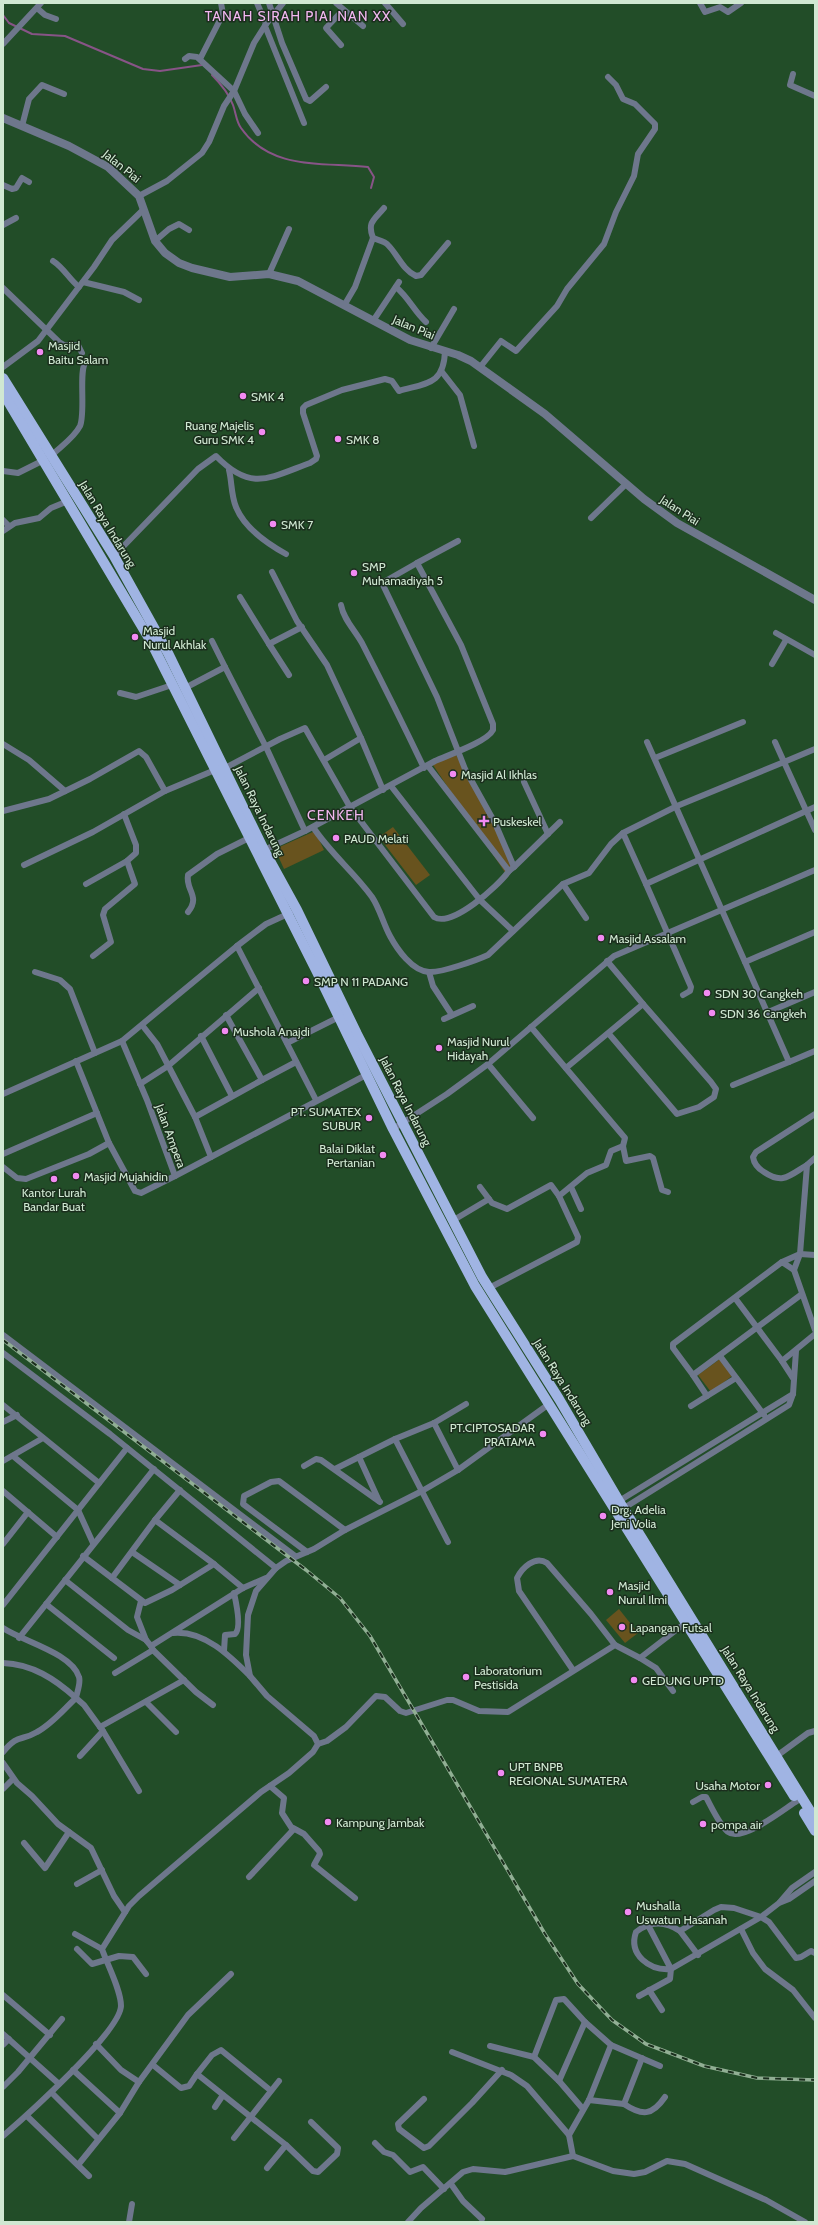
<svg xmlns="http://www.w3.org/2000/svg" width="818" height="2225" font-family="Cabin,sans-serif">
	<rect width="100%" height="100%" fill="#224d28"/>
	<g fill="#68531e">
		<polygon points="455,753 493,824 512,866 506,874 433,765"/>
		<polygon points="393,827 430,875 416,885 379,837"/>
		<polygon points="315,831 324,850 284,869 275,849"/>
		<polygon points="720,1359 732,1376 711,1392 698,1375"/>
		<polygon points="619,1609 638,1633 625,1643 606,1620"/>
	</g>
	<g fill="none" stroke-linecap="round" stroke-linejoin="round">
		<g stroke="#885487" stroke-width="2">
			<polyline points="3,15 9,23 32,34 65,36 143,69 160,71 202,65"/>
			<path d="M 212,75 C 220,83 229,94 233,105 C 236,113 236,121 241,128 C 271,171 323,162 368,167 L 374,177 L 371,188"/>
		</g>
		<g stroke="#6e778c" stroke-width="6">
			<polyline points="257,3 266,24"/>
			<polyline points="269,3 282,43 306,99 310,101 326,87"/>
			<polyline points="336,3 363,26"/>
			<polyline points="385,3 403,24"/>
			<polyline points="700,3 705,12 720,7 728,12 741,3"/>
			<polyline points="37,8 45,15 56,19"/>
			<polyline points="265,26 304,123"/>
			<polyline points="3,44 41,3"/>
			<polyline points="341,45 326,28 343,10"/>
			<polyline points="185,59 189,56 197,57 234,91 245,114 258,133"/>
			<polyline points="200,59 223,14 221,3"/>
			<polyline points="793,74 790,85 815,96"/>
			<polyline points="22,126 29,99 42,85 64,94"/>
			<polyline points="3,185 12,189 16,188 22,178 29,182"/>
			<polyline points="139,196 167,181 202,153 209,142 224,106 234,91 254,43 266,24 283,3"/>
			<polyline points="3,225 16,218"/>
			<path d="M 373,238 C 378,240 385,241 388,245 C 398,255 402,269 416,276 L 421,275 L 448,243"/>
			<polyline points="155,241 169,229 179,224 189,230"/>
			<path d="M 53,261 C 64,268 69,279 79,287"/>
			<polyline points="269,274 289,229"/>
			<polyline points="83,282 124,292 139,300"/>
			<path d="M 396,287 C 409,298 414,311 426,322"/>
			<polyline points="3,288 59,342 64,345 78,345 82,353"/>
			<path d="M 345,304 L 355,287 L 373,238 C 367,222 374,220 384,208"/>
			<polyline points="373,321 399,282"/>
			<polyline points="431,348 454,309"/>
			<polyline points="481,366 501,341 516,351 557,306 567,289 604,244 616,212 634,176 638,154 655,129 655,124 635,104 623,99 616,85 608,77"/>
			<polyline points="3,367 38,341 94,267 112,240 143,210"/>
			<polyline points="442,372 460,395 474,446"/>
			<path d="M 51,456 C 60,447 74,438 80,426 C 86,412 78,369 86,362"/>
			<path d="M 229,470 C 232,482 231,495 236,507 C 244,527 268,544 286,554"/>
			<polyline points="3,471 18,473 44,460"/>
			<polyline points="591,518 626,484"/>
			<polyline points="3,520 9,526"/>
			<polyline points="3,531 15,523 39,518 51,508 68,501"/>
			<path d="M 114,556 L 198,469 L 216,456 C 251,492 269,478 310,463 L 316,459 L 317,456 L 303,413 L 303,408 L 306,405 L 342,390 L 385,379 L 392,381 L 399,391 C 426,383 444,385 445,351"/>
			<polyline points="417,563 458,541"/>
			<polyline points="272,572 297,621 327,665 361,738 383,790"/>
			<polyline points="240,597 269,644 302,627"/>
			<path d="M 341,605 C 344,621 356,631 363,645 C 384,686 404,726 424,768"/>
			<polyline points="776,633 815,655"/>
			<polyline points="269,644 289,675"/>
			<polyline points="772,664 786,640"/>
			<polyline points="225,667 266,747 305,831"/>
			<polyline points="185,688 225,667 212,641"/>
			<polyline points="120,693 136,697 172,685"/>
			<polyline points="647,742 745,962 815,932"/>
			<polyline points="775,742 784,762 815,749"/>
			<polyline points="3,744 29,760 65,791"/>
			<polyline points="655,758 743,722"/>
			<polyline points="324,760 361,738"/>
			<path d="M 225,768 L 280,739 L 305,728 L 350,807 L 434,917 C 452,928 498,886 509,871 L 428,766"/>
			<polyline points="524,782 548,834"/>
			<polyline points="391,786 480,900 513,931"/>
			<polyline points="3,811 49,799 90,779 139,751 146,757 165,791 215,770"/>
			<path d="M 313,827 C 330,853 354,872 372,897 C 380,909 383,923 390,936 C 397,949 412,971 429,972 C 441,973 477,960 488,955 L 563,884 L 589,873 L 611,844 L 623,833 L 677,806 L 784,762 L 815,830"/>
			<polyline points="623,833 646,884 815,807"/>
			<path d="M 264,850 L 305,831 L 435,761 C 448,755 487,742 493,730 L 493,724 L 461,645 L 417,563 L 382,583 L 437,697 L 465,769 L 495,823 L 514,867 L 509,871"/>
			<polyline points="24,865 93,832 165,791"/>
			<polyline points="514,867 560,822"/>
			<polyline points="86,884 127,861"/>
			<polyline points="563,884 586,918"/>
			<polyline points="646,884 691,987 690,991 683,995"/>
			<path d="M 188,912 C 201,896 185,890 188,875 L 217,854 L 249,838"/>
			<polyline points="237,946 316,1100"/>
			<polyline points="93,956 111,942 103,915 105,909 135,884 127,861 136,853 136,845 124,814"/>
			<polyline points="745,962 789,1062 815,1051"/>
			<polyline points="35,972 60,980 70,989 95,1053"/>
			<polyline points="429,972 433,986 452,1015"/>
			<polyline points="766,1013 815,992"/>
			<polyline points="444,1019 473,1006"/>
			<polyline points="142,1025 157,1044 195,1117 211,1157 366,1075"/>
			<polyline points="531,1027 625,1138 623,1146"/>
			<polyline points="609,1034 677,1114 699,1107 714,1097 716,1089 711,1082 643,1004"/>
			<polyline points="201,1036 232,1096"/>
			<polyline points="287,1043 339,1017"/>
			<polyline points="76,1061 109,1143 135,1191 141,1193 175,1176 147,1100 122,1041"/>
			<polyline points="488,1064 533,1118"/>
			<polyline points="566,1068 643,1004 607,961"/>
			<polyline points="262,1080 296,1062"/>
			<polyline points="140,1084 168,1066 259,988"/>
			<polyline points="733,1085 789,1062"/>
			<polyline points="3,1094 122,1041 237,946 266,924 290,913"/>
			<polyline points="195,1117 262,1080 226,1015"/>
			<polyline points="393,1129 447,1094 488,1064 614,956 815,870"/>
			<polyline points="3,1154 97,1113"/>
			<polyline points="815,1158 807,1165 800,1254 815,1255"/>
			<path d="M 807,1165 C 790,1175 783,1185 764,1172 C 759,1169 754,1164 753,1157 L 756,1152 L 815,1114"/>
			<polyline points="3,1167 17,1178 26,1179 89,1154 109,1143"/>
			<polyline points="175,1176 211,1157"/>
			<polyline points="480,1187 492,1203 507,1209 551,1185 559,1196"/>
			<polyline points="571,1187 581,1209"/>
			<polyline points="452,1221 489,1199"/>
			<polyline points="782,1262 800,1254 794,1270"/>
			<polyline points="489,1288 577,1242 578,1237 559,1196 587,1173 606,1165 611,1151 623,1146 626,1161 650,1156 653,1158 662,1190 668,1192"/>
			<polyline points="735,1298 782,1361 815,1334"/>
			<polyline points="3,1335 295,1556"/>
			<polyline points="3,1353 110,1434 276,1568"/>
			<polyline points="720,1356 764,1415"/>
			<polyline points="782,1361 793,1378"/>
			<polyline points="693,1375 673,1348 673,1344 782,1262 794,1270 815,1330"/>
			<polyline points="736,1378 707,1396 693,1375 802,1294"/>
			<polyline points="3,1405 99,1483"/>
			<polyline points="691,1406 707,1396"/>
			<polyline points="3,1422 17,1415"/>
			<polyline points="434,1423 458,1470"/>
			<polyline points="395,1439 448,1542"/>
			<polyline points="13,1456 78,1510 93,1543"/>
			<polyline points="359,1457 379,1501"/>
			<polyline points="3,1461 43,1438"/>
			<polyline points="304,1466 316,1459 321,1460 380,1502"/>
			<polyline points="335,1469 395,1439 434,1423 466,1404"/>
			<polyline points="3,1491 57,1537"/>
			<polyline points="619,1501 793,1394"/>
			<polyline points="624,1508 789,1405 793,1394 796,1351"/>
			<polyline points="155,1520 180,1490"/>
			<polyline points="3,1544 28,1512"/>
			<polyline points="132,1552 180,1585"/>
			<polyline points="307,1552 243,1504 244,1496 271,1482 279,1481 345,1530"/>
			<polyline points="83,1556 145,1603 172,1590 214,1564 243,1588"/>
			<polyline points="112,1578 155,1520 214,1564"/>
			<polyline points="65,1580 128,1630 146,1640 151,1646"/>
			<polyline points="141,1601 137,1617 146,1640"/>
			<polyline points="46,1604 114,1658"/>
			<polyline points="3,1605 127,1448"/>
			<path d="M 3,1628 C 22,1641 72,1653 79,1677 C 81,1683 77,1692 76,1698 L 84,1705 L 100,1727"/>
			<path d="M 173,1633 C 204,1630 230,1656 250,1676"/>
			<polyline points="19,1638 154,1469"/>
			<polyline points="153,1650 196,1692 213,1705"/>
			<path d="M 224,1651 L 225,1635 L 235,1634 C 242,1628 236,1602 234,1593"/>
			<polyline points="640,1658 656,1668 673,1691"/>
			<path d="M 3,1663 C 32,1664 55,1679 76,1698 C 64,1709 52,1724 37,1732 C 20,1742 19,1733 3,1752"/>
			<path d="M 573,1670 L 519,1591 L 517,1578 C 522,1568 535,1555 547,1563 L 591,1614 L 615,1645"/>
			<polyline points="115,1673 153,1650 151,1646 243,1588 266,1578"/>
			<polyline points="146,1702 176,1732"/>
			<polyline points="103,1731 139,1791"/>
			<polyline points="318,1744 327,1741 346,1727 376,1696 385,1697 400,1711 406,1713 447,1700 453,1700 479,1711 508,1712 615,1645 640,1658 684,1624"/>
			<polyline points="778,1755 808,1733 815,1731"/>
			<polyline points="80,1756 103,1731 100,1727 184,1680"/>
			<polyline points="3,1763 17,1783 32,1796 58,1824 91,1848 114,1896 125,1912"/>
			<polyline points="3,1789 13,1779"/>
			<path d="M 693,1802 L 702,1797 L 706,1797 C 712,1808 719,1824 728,1832 C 742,1843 784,1809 797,1801"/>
			<polyline points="293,1828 304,1834 319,1851 320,1854 314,1865 355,1898"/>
			<polyline points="24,1843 45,1868 69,1832"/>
			<polyline points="249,1877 293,1830 282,1813 284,1798 270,1786"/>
			<polyline points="77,1884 102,1870"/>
			<polyline points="780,1902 792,1888 815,1872"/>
			<path d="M 648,1925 L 671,1969 C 650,1971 628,1955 636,1932 C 650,1921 665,1921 680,1931"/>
			<polyline points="741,1929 753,1953 765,1969 793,1990 815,2018"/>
			<polyline points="75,1934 102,1949"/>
			<polyline points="77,1949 92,1964 119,1956 133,1957 146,1974"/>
			<polyline points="698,1955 680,1931 714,1910 721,1907 734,1908 761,1917 769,1922 796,1958 801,1957 811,1951 815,1953"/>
			<polyline points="649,1990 662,2010"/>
			<polyline points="3,1995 50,2035"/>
			<polyline points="639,1996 670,1979 671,1969 761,1917 779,1903 789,1899 815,1881"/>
			<polyline points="3,2034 59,2084"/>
			<polyline points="96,2044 121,2070 139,2082"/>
			<polyline points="3,2045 9,2039"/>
			<polyline points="611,2045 660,2066"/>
			<polyline points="490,2046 534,2057 559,2081 583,2109"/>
			<polyline points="452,2052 511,2075 527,2086 569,2135"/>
			<polyline points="534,2057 556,2000 564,1999 585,2022"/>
			<path d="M 642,2058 L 624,2104 C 642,2116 652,2116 665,2097"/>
			<polyline points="153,2065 181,2088 189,2086 197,2074 286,2145 313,2171 318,2172 337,2154 338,2148 311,2122"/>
			<polyline points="73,2070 120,2113"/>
			<polyline points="197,2074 212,2055 221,2050 270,2090"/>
			<polyline points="559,2081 585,2022 611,2045 589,2100 569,2135 573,2156"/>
			<polyline points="3,2087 18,2072 62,2019"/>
			<polyline points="52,2093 98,2139"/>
			<polyline points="424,2099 398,2124 399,2129 424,2148 429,2146 472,2103 502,2070"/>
			<polyline points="589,2100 624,2104"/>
			<polyline points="215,2107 223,2095"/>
			<polyline points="27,2116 89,2176"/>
			<path d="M 3,2136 C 25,2117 120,2032 121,2006 C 121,1990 107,1964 102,1949 L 129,1906 L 139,1896 L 261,1792 L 289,1773 L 313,1752 L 318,1744 L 314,1736 L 267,1696 L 250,1676 L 246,1655 L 248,1615 L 256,1591 L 276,1568 L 286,1561 L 314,1549 L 345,1530 L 422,1491 L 458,1470 L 549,1404"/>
			<polyline points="234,2138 279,2081"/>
			<polyline points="375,2143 384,2152 393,2155 410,2172 423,2167 444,2189"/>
			<polyline points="78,2165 120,2113 139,2082 188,2015 231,1974"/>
			<polyline points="267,2168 286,2145"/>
			<polyline points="451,2184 463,2201 482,2219"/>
			<polyline points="129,2222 132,2204"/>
			<polyline points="408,2222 421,2208 463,2172 473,2169 505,2172 573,2156 613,2171 634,2174 645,2172 667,2161 685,2164 766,2200 805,2222"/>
		</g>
		<polyline stroke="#6e778c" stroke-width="8" points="3,118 69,146 108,167 139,196 155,241 165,253 179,263 192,268 230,277 269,274 298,281 410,340 458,355 471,361 545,414 644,499 677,523 815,600"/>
		<g stroke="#a0b4e3" stroke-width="10">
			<polyline points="3,378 114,556 168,653 264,850 297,910 357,1034 482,1277 559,1399 619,1501 815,1819"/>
			<polyline points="3,393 150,640 318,974 393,1129 475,1286 794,1796"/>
			<polyline points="804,1813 815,1831"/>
		</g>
		<g stroke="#91af94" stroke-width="3.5">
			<polyline id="rail" points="3,1340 306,1570 340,1598 370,1636 545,1934 578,1984 612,2020 646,2044 704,2066 757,2078 815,2080"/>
		</g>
		<use href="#rail" stroke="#1b2e1d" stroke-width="2" stroke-dasharray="6" stroke-linecap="butt"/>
	</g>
	<g fill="#f28af2" stroke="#1b2e1d" stroke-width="1.5">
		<circle cx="40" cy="352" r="4"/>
		<circle cx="243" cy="396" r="4"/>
		<circle cx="262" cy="432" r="4"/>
		<circle cx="338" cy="439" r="4"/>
		<circle cx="273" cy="524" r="4"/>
		<circle cx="354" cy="573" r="4"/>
		<circle cx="135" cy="637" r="4"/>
		<circle cx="453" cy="774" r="4"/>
		<path d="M482 815h4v4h4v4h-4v4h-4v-4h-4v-4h4z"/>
		<circle cx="336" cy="838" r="4"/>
		<circle cx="601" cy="938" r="4"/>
		<circle cx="306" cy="981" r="4"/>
		<circle cx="707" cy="993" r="4"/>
		<circle cx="712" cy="1013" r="4"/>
		<circle cx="225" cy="1031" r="4"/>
		<circle cx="439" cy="1048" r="4"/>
		<circle cx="369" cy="1118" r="4"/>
		<circle cx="383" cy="1155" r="4"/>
		<circle cx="76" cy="1176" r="4"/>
		<circle cx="54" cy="1179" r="4"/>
		<circle cx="543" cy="1434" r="4"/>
		<circle cx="603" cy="1516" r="4"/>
		<circle cx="610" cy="1592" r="4"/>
		<circle cx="622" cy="1627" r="4"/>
		<circle cx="466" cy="1677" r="4"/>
		<circle cx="634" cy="1680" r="4"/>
		<circle cx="501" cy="1773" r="4"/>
		<circle cx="768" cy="1785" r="4"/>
		<circle cx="328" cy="1822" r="4"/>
		<circle cx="703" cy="1824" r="4"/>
		<circle cx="628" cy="1912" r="4"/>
	</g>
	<g text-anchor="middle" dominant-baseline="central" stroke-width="3" stroke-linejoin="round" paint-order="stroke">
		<g font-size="12" fill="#d0e8d2" stroke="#1b2e1d">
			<text transform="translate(122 166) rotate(39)">Jalan Piai</text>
			<text transform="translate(414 327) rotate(23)">Jalan Piai</text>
			<text transform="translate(680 510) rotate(33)">Jalan Piai</text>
			<text transform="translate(108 524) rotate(59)">Jalan Raya Indarung</text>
			<text transform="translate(260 811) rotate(64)">Jalan Raya Indarung</text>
			<text transform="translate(406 1101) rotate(63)">Jalan Raya Indarung</text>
			<text transform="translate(171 1136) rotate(70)">Jalan Ampera</text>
			<text transform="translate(563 1382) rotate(58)">Jalan Raya Indarung</text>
			<text transform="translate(751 1689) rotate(58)">Jalan Raya Indarung</text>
		</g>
		<g font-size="12" fill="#d0e8d2" stroke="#1b2e1d" text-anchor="start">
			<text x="48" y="345">Masjid<tspan x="48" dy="14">Baitu Salam</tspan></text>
			<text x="251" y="396">SMK 4</text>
			<text x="254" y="425" text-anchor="end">Ruang Majelis<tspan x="254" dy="14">Guru SMK 4</tspan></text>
			<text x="346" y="439">SMK 8</text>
			<text x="281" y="524">SMK 7</text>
			<text x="362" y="566">SMP<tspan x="362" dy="14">Muhamadiyah 5</tspan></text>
			<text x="143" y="630">Masjid<tspan x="143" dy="14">Nurul Akhlak</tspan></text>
			<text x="461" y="774">Masjid Al Ikhlas</text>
			<text x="493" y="821">Puskeskel</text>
			<text x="344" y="838">PAUD Melati</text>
			<text x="609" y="938">Masjid Assalam</text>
			<text x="314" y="981">SMP N 11 PADANG</text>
			<text x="715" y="993">SDN 30 Cangkeh</text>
			<text x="720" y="1013">SDN 36 Cangkeh</text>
			<text x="233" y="1031">Mushola Anajdi</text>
			<text x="447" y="1041">Masjid Nurul<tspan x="447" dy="14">Hidayah</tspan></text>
			<text x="361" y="1111" text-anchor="end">PT. SUMATEX<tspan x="361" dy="14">SUBUR</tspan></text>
			<text x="375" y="1148" text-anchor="end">Balai Diklat<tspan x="375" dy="14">Pertanian</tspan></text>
			<text x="84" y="1176">Masjid Mujahidin</text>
			<text x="54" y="1192" text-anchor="middle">Kantor Lurah<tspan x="54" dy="14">Bandar Buat</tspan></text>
			<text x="535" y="1427" text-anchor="end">PT.CIPTOSADAR<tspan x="535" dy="14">PRATAMA</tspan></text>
			<text x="611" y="1509">Drg. Adelia<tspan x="611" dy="14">Jeni Volia</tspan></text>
			<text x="618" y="1585">Masjid<tspan x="618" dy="14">Nurul Ilmi</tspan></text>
			<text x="630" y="1627">Lapangan Futsal</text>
			<text x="474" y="1670">Laboratorium<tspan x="474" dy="14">Pestisida</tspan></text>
			<text x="642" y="1680">GEDUNG UPTD</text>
			<text x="509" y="1766">UPT BNPB<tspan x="509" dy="14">REGIONAL SUMATERA</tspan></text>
			<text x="760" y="1785" text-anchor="end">Usaha Motor</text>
			<text x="336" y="1822">Kampung Jambak</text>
			<text x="711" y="1824">pompa air</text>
			<text x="636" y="1905">Mushalla<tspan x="636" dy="14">Uswatun Hasanah</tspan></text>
		</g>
		<g font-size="14" letter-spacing="1" fill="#f2b7f0" stroke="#1b2e1d">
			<text x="298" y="16">TANAH SIRAH PIAI NAN XX</text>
			<text x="336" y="815">CENKEH</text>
		</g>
	</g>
	<rect width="818" height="2225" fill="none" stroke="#d0e8d2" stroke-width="8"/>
</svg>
